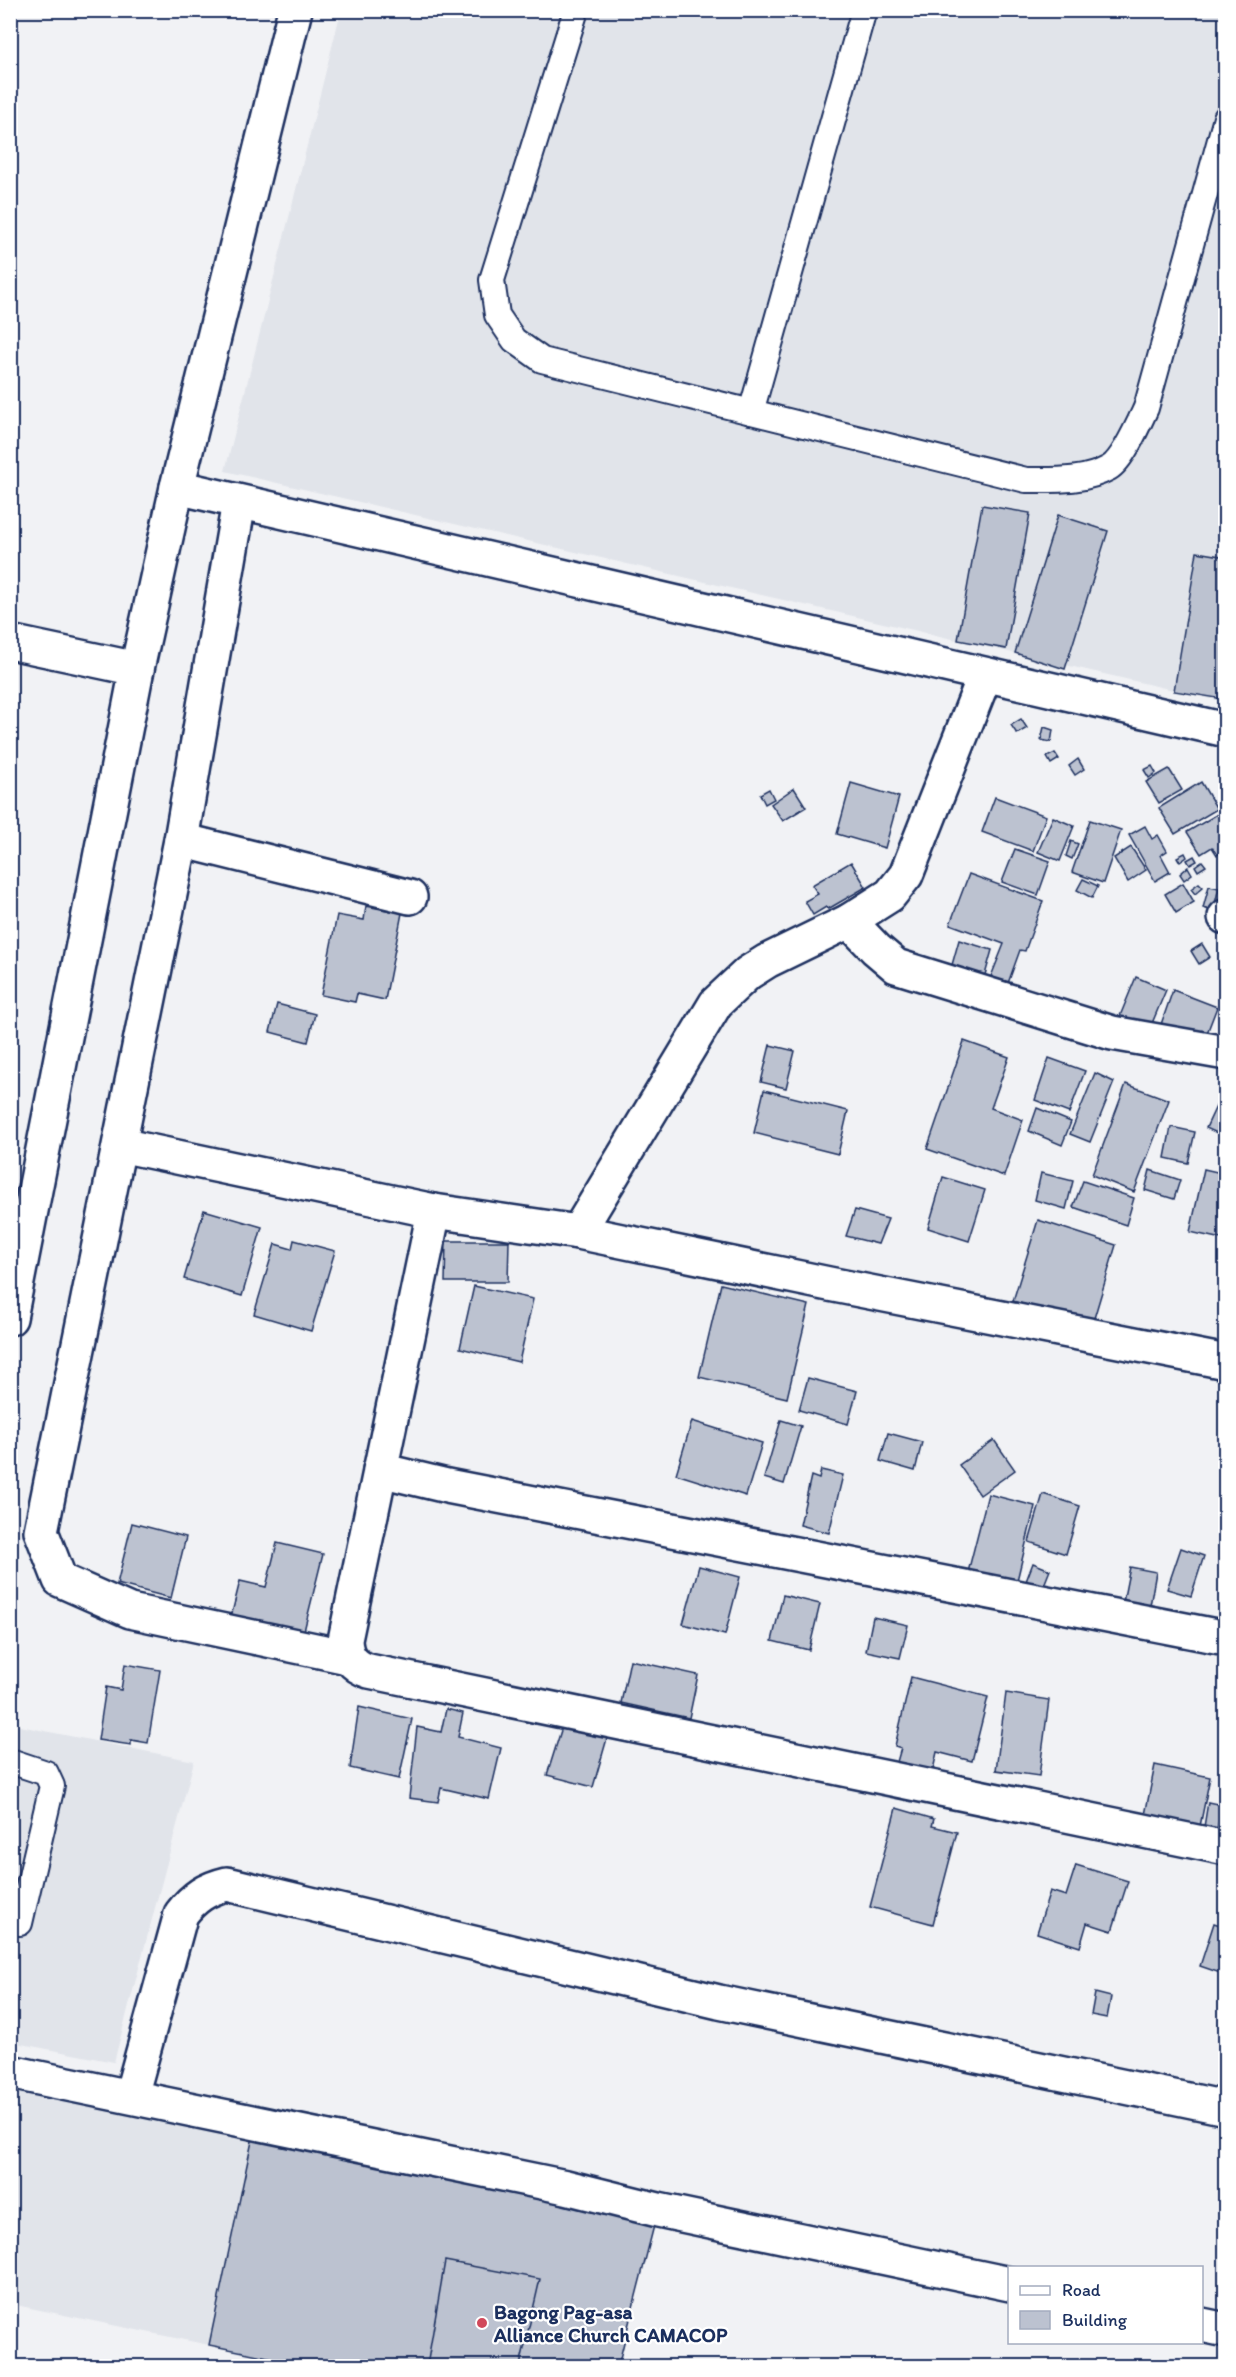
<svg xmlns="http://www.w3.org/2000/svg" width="1236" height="2377" font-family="Itim,sans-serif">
	<rect width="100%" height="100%" fill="#f1f2f5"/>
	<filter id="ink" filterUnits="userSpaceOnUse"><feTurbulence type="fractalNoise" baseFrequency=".0167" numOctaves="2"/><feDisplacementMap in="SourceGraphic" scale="12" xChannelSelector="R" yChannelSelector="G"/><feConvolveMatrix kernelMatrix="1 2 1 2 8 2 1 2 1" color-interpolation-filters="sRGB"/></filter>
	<g filter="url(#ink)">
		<g fill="#e1e4ea">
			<polygon points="341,11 1225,11 1225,702 225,471"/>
			<polygon points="10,1724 194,1761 114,2062 11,2042"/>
			<polygon points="10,2073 256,2122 209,2345 11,2304"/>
		</g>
		<g fill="#bcc2d0" stroke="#1b2f5e" stroke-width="1.5">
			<polygon points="982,505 1030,513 1006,649 958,640"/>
			<polygon points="1058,515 1108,531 1065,669 1015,653"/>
			<polygon points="1197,552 1226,557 1226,686 1223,699 1174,691"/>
			<polygon points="1021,719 1027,728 1017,734 1011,725"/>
			<polygon points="1044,727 1053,730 1051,742 1041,740"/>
			<polygon points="1055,753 1059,759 1051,764 1047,757"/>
			<polygon points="1078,759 1084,769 1075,775 1069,766"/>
			<polygon points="1152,766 1156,773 1149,778 1144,770"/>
			<polygon points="1169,769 1182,790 1159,803 1146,782"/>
			<polygon points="1201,782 1217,809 1175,834 1159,808"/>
			<polygon points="851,783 899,797 885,848 837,834"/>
			<polygon points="794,788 806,807 783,821 771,804"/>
			<polygon points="769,789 774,799 765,804 760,794"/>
			<polygon points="995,797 1046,816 1033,851 982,832"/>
			<polygon points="1226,809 1226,849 1217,855 1212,847 1201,854 1187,832"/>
			<polygon points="1053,817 1074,826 1060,861 1038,852"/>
			<polygon points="1090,820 1121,830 1103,883 1072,872"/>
			<polygon points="1145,826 1152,839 1158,835 1167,851 1161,855 1170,872 1155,881 1129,835"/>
			<polygon points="1071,841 1078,844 1072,859 1066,856"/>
			<polygon points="1131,847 1146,870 1128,882 1114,858"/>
			<polygon points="1015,849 1050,861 1038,895 1002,882"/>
			<polygon points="1185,853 1187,857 1180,862 1177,857"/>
			<polygon points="1194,856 1197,861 1190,865 1187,860"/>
			<polygon points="1202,861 1206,866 1198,871 1195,866"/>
			<polygon points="851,862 866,887 828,909 826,907 813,915 805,901 818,894 812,885"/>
			<polygon points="1188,867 1192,874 1184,880 1180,874"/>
			<polygon points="969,874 1043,901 1025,951 1020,950 1007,986 990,979 1004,944 950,924"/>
			<polygon points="1083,879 1098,886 1092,898 1077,890"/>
			<polygon points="1183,883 1194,902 1176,913 1165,894"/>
			<polygon points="1199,883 1203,887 1195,894 1191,889"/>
			<polygon points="1209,886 1219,888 1213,911 1203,908"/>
			<polygon points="366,906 402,913 385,1000 357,994 355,1002 321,995 337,915 364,920"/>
			<polygon points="959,940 992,950 983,982 950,972"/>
			<polygon points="1202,944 1210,957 1199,964 1191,951"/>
			<polygon points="1136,977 1166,990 1150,1028 1120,1016"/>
			<polygon points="1173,990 1217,1007 1202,1046 1159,1030"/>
			<polygon points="277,1004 315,1014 308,1042 270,1032"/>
			<polygon points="964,1041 1009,1057 991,1108 1023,1120 1004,1176 927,1149"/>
			<polygon points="770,1045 795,1051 786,1088 761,1082"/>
			<polygon points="1049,1058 1085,1071 1069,1113 1035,1100"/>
			<polygon points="1095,1073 1114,1082 1090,1142 1070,1134"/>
			<polygon points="1126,1084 1169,1100 1134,1192 1092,1175"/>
			<polygon points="764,1090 848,1111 838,1154 754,1133"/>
			<polygon points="1220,1098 1226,1101 1226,1137 1206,1128"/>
			<polygon points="1037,1108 1071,1122 1062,1145 1029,1131"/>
			<polygon points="1171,1127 1195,1132 1188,1163 1165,1158"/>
			<polygon points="1204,1169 1226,1174 1226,1240 1190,1232"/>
			<polygon points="1150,1170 1180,1180 1174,1199 1145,1190"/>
			<polygon points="1041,1173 1073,1181 1066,1209 1035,1200"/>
			<polygon points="943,1177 985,1190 969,1241 928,1228"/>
			<polygon points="1083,1181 1134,1198 1126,1225 1073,1207"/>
			<polygon points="204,1210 262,1227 242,1296 184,1279"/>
			<polygon points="855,1210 888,1219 878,1244 846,1236"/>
			<polygon points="1038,1220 1116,1245 1092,1325 1013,1301"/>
			<polygon points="294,1240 335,1251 311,1331 254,1314 275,1244 292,1249"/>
			<polygon points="446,1241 509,1241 508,1282 445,1282"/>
			<polygon points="721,1284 809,1305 787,1398 699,1377"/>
			<polygon points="474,1286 533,1299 519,1362 460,1348"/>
			<polygon points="808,1378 857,1391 848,1424 799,1410"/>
			<polygon points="781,1420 801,1426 784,1484 764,1478"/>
			<polygon points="692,1421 762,1443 746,1496 676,1474"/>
			<polygon points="888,1433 922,1442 915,1471 880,1461"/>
			<polygon points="994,1440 1015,1470 980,1495 959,1465"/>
			<polygon points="821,1470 843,1475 829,1533 800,1525 811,1476 819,1479"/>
			<polygon points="988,1494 1035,1506 1014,1593 966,1580"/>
			<polygon points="1043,1494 1080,1506 1066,1554 1029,1542"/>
			<polygon points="132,1523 186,1537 171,1598 117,1584"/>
			<polygon points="277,1543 323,1554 301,1643 229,1625 240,1581 266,1587"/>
			<polygon points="1181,1548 1204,1556 1191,1596 1167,1589"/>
			<polygon points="1033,1563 1050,1570 1040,1595 1023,1589"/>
			<polygon points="699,1566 740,1577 725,1635 683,1624"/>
			<polygon points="1130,1567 1156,1572 1148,1617 1121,1612"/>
			<polygon points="783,1595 820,1604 809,1650 772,1641"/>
			<polygon points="873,1617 908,1625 900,1658 866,1651"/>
			<polygon points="630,1660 698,1675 689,1718 621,1703"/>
			<polygon points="125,1664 160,1670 148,1743 131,1740 131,1745 98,1740 106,1687 121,1690"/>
			<polygon points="911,1677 988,1697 972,1761 937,1752 933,1770 897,1762 901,1748 895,1746"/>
			<polygon points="1006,1693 1049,1700 1039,1776 996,1770"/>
			<polygon points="359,1707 412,1719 399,1779 350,1768"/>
			<polygon points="446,1709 463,1713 458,1737 501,1748 489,1799 441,1788 438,1802 409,1798 417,1727 441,1732"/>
			<polygon points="563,1724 608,1735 593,1787 547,1775"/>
			<polygon points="1155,1765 1210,1777 1198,1836 1143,1825"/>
			<polygon points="1208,1802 1222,1805 1217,1830 1204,1827"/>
			<polygon points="896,1808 934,1819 932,1826 957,1832 933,1924 870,1907"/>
			<polygon points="1076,1865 1128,1881 1112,1931 1087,1923 1080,1947 1037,1933 1050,1891 1066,1896"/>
			<polygon points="1214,1923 1226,1927 1226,1975 1200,1966"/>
			<polygon points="1095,1993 1111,1997 1107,2018 1091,2015"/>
			<polygon points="256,2122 658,2210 618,2366 312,2366 209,2345"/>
			<polygon points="445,2261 540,2279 520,2366 427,2366"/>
		</g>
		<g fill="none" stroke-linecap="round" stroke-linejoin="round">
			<g stroke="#1b2f5e" stroke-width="28">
				<g id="service">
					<path d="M 576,10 L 492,280 L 497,315 L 514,340 L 542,360 L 1026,480 C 1053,480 1084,482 1109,468 C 1123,460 1139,423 1146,408 L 1226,118"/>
					<polyline points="751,412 864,10"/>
					<polyline points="10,1761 46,1773 52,1786 20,1923"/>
				</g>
			</g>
			<g stroke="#1b2f5e" stroke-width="38">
				<g id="minor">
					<polyline points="177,487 1226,730"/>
					<polyline points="239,502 181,840 41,1531 60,1580 130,1611 348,1657"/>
					<polyline points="10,642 137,669"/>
					<polyline points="181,840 410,897"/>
					<polyline points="1225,917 1226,916"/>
					<polyline points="849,921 876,949 896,966 1112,1033 1226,1053"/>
					<polyline points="120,1145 434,1211 578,1232 829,1284 1226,1362"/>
					<path d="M 434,1211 L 345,1640 C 346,1657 353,1666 369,1671 L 1226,1848"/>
					<polyline points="578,1232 716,1003 748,973 767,961 849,921 890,895 906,875 985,675"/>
					<polyline points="380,1470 447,1486 1226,1638"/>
					<polyline points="10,2072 566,2187 658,2210 1010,2284"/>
					<path d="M 131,2096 L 181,1914 C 194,1897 206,1889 227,1884 L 719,2002 L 1226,2108"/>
					<polyline points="1202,2325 1226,2330"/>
				</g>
			</g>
			<g stroke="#1b2f5e" stroke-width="38">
				<polyline id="tertiary" points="10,1318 137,669 177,487 295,10"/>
			</g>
			<use href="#service" stroke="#fff" stroke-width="24"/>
			<use href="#minor" stroke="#fff" stroke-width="33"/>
			<use href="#tertiary" stroke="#fff" stroke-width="33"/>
		</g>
	</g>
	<circle fill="#d1495b" stroke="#fff" stroke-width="2" cx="482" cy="2323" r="6"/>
	<g text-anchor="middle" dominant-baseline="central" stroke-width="4.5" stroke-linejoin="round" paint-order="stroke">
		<g font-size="20" font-weight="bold" fill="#1b2f5e" stroke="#fff" text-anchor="start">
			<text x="494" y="2312">Bagong Pag-asa<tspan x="494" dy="23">Alliance Church CAMACOP</tspan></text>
		</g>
	</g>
	<rect width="1236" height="2377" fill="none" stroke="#fff" stroke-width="36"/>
	<rect x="18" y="18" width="1200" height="2341" fill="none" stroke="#1b2f5e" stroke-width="2" filter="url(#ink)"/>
	<rect x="1008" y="2266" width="195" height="78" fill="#ffffff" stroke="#a4acbf" stroke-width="1.5"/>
	<rect x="1020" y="2286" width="30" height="9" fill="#ffffff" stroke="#a4acbf" stroke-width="1.5"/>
	<text x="1062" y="2296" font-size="18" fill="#1b2f5e">Road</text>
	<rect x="1020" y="2311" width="30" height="18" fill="#bcc2d0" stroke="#a4acbf" stroke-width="1.5"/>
	<text x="1062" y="2326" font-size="18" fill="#1b2f5e">Building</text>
</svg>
